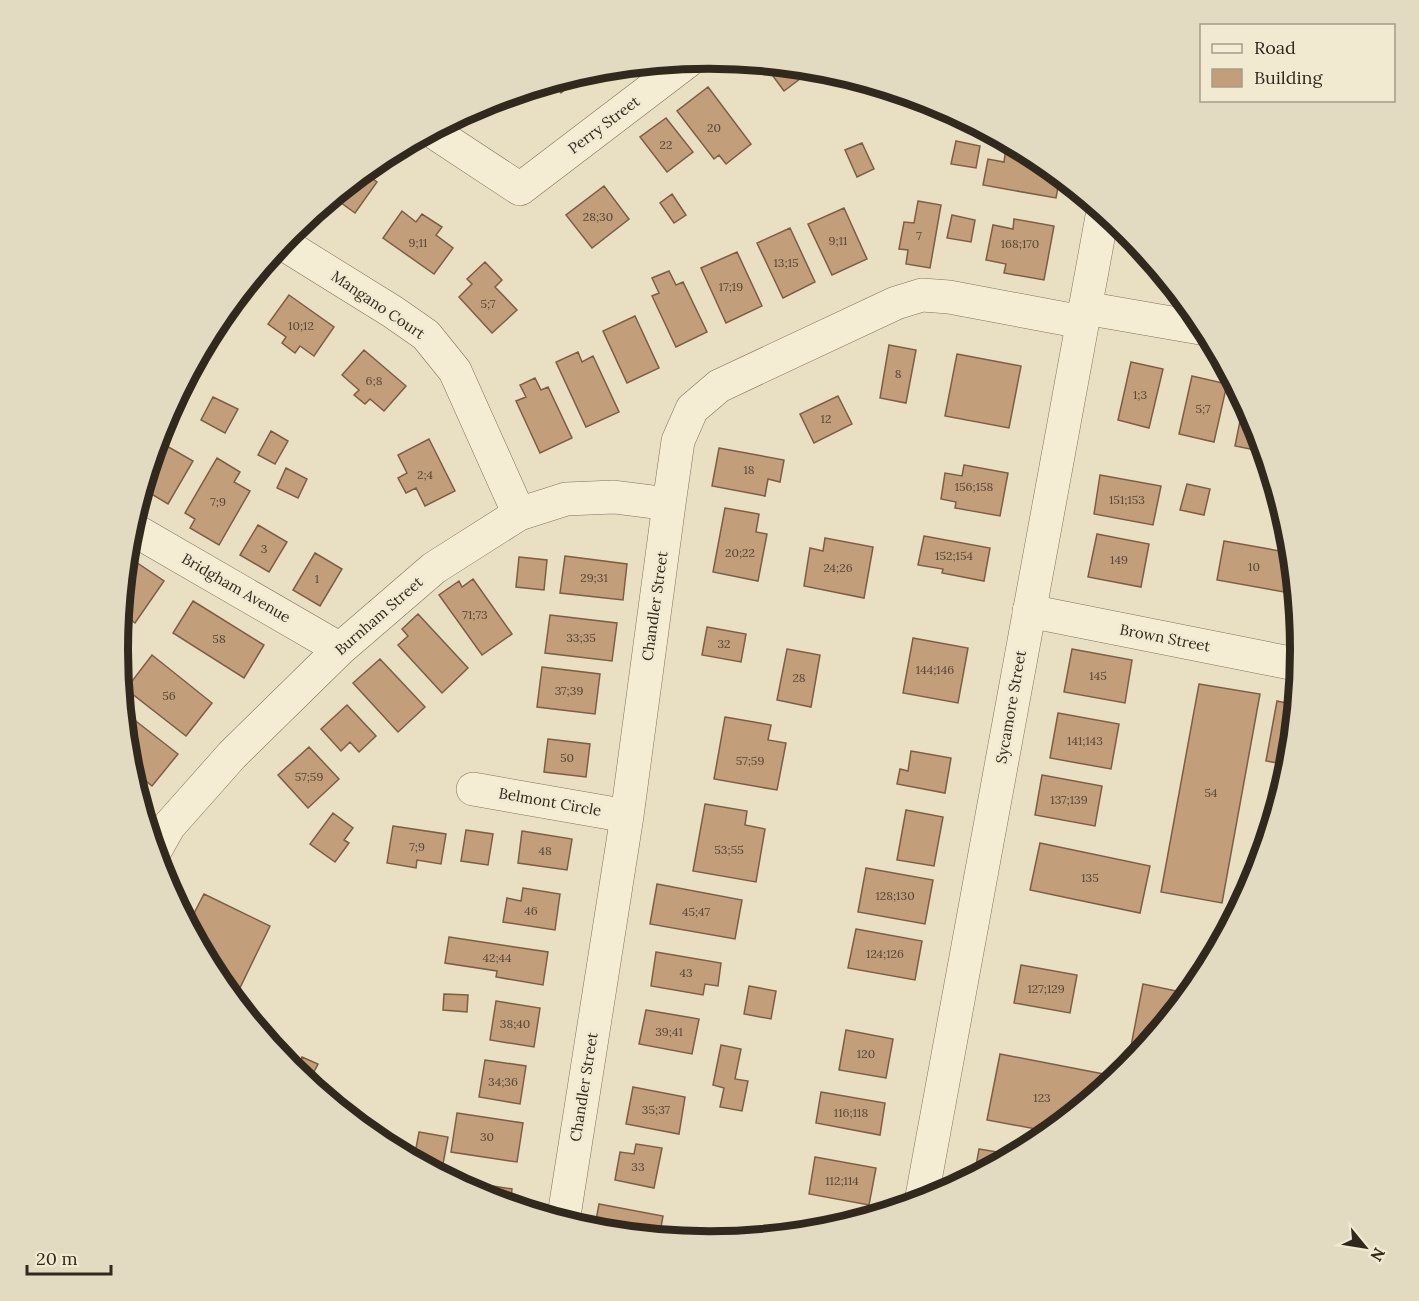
<svg xmlns="http://www.w3.org/2000/svg" width="1419" height="1301" viewBox="0 0 1419 1301" font-family="Lora,serif">
	<style>
		.building { fill: #c39e7b; stroke: #7d5e43; stroke-width: 1.5 }
		.lines { fill: none; stroke-linecap: round; stroke-linejoin: round }
		.minor-casing { stroke: #80715b; stroke-width: 34 }
		.tertiary-casing { stroke: #80715b; stroke-width: 34 }
		.minor { stroke: #f4edd4; stroke-width: 33 }
		.tertiary { stroke: #f4edd4; stroke-width: 33 }
		.labels { text-anchor: middle; stroke-width: 5; stroke-linejoin: round; paint-order: stroke }
		.number-label { font-size: 12px; fill: #564635 }
		.street-label { font-size: 15px; fill: #32291e; stroke: #f1ead0 }
		.rim { fill: none; stroke: #32291e; stroke-width: 8 }
	</style>
	<rect width="100%" height="100%" fill="#e9dfc2"/>
	<path class="building" d="M 764,64 L 813,69 L 784,91 Z
		M 586,72 L 561,93 L 553,82 Z
		M 708,87 L 751,144 L 726,164 L 719,155 L 714,159 L 677,111 Z
		M 489,102 L 481,115 L 472,109 L 483,103 Z
		M 666,118 L 693,152 L 667,172 L 640,137 Z
		M 956,141 L 980,146 L 976,168 L 951,164 Z
		M 862,143 L 874,169 L 857,177 L 845,150 Z
		M 1006,147 L 1024,151 L 1039,158 L 1060,176 L 1056,198 L 983,185 L 988,159 L 1004,162 Z
		M 363,172 L 377,182 L 355,213 L 333,197 Z
		M 604,186 L 629,219 L 592,248 L 566,215 Z
		M 672,194 L 686,215 L 674,223 L 660,203 Z
		M 918,201 L 941,205 L 930,268 L 906,264 L 908,250 L 899,249 L 904,222 L 914,223 Z
		M 844,208 L 867,259 L 832,275 L 808,224 Z
		M 402,211 L 416,222 L 422,214 L 442,227 L 436,235 L 453,248 L 434,274 L 383,238 Z
		M 952,215 L 975,220 L 971,242 L 947,238 Z
		M 1014,219 L 1054,226 L 1044,280 L 1004,273 L 1006,264 L 986,260 L 993,225 L 1013,229 Z
		M 790,228 L 815,282 L 783,298 L 757,243 Z
		M 737,252 L 762,306 L 726,323 L 701,268 Z
		M 485,262 L 502,280 L 495,287 L 517,310 L 492,333 L 459,297 L 472,284 L 467,279 Z
		M 669,271 L 676,285 L 683,282 L 707,332 L 676,347 L 652,296 L 659,293 L 652,278 Z
		M 289,295 L 334,327 L 314,356 L 300,346 L 295,353 L 282,343 L 286,337 L 268,324 Z
		M 238,297 L 240,298 L 222,327 L 216,324 Z
		M 635,316 L 659,368 L 627,383 L 603,331 Z
		M 889,345 L 916,350 L 906,403 L 880,398 Z
		M 364,350 L 406,386 L 384,411 L 370,399 L 365,404 L 354,395 L 359,390 L 342,375 Z
		M 578,352 L 582,362 L 593,356 L 619,412 L 586,427 L 556,362 Z
		M 957,354 L 1021,366 L 1009,428 L 945,416 Z
		M 1131,362 L 1163,369 L 1149,428 L 1118,420 Z
		M 1192,376 L 1227,384 L 1214,442 L 1179,434 Z
		M 535,378 L 541,390 L 548,387 L 572,438 L 540,453 L 516,401 L 526,397 L 520,385 Z
		M 838,396 L 852,424 L 814,443 L 800,414 Z
		M 213,397 L 238,409 L 225,433 L 201,420 Z
		M 1244,401 L 1257,424 L 1265,452 L 1235,446 Z
		M 271,431 L 288,441 L 275,464 L 258,455 Z
		M 429,439 L 455,491 L 425,506 L 416,488 L 406,493 L 398,478 L 407,473 L 398,455 Z
		M 158,441 L 193,461 L 168,504 L 143,489 Z
		M 719,448 L 784,460 L 780,482 L 768,479 L 765,496 L 712,486 Z
		M 217,458 L 240,472 L 234,482 L 250,491 L 219,545 L 190,528 L 195,519 L 185,513 Z
		M 964,465 L 1008,473 L 1000,516 L 955,508 L 956,502 L 941,499 L 945,473 L 962,476 Z
		M 286,468 L 307,479 L 298,498 L 277,488 Z
		M 1100,475 L 1161,486 L 1153,525 L 1094,514 Z
		M 1187,484 L 1210,489 L 1204,515 L 1180,510 Z
		M 725,508 L 759,514 L 756,532 L 767,534 L 758,581 L 713,572 Z
		M 258,525 L 287,542 L 269,572 L 240,555 Z
		M 1097,534 L 1149,544 L 1141,587 L 1088,577 Z
		M 924,536 L 990,548 L 984,581 L 942,573 L 943,569 L 918,565 Z
		M 825,538 L 873,547 L 864,598 L 804,586 L 810,548 L 823,551 Z
		M 1224,541 L 1291,553 L 1284,592 L 1217,580 Z
		M 315,553 L 342,569 L 320,606 L 293,590 Z
		M 127,556 L 164,581 L 135,623 L 121,613 Z
		M 565,556 L 627,564 L 623,600 L 560,593 Z
		M 519,557 L 547,560 L 544,590 L 516,587 Z
		M 473,579 L 512,634 L 482,655 L 439,595 L 459,581 L 462,587 Z
		M 193,601 L 264,645 L 244,678 L 173,633 Z
		M 418,614 L 468,668 L 442,693 L 398,645 L 408,636 L 402,629 Z
		M 550,615 L 617,623 L 612,661 L 545,653 Z
		M 707,627 L 746,634 L 741,662 L 702,655 Z
		M 913,638 L 968,648 L 958,703 L 903,693 Z
		M 787,649 L 820,655 L 811,707 L 777,700 Z
		M 1072,649 L 1132,660 L 1125,703 L 1064,692 Z
		M 152,655 L 212,703 L 186,736 L 126,689 Z
		M 380,659 L 425,707 L 398,732 L 353,683 Z
		M 542,667 L 600,674 L 595,714 L 537,707 Z
		M 1199,684 L 1260,694 L 1222,903 L 1161,892 Z
		M 1277,701 L 1296,705 L 1290,765 L 1266,761 Z
		M 347,705 L 376,736 L 359,752 L 350,742 L 341,751 L 321,729 Z
		M 123,711 L 178,754 L 152,786 L 130,768 Z
		M 1058,713 L 1119,724 L 1111,769 L 1050,758 Z
		M 725,717 L 771,725 L 768,740 L 786,743 L 777,790 L 714,779 Z
		M 548,739 L 590,744 L 586,777 L 544,772 Z
		M 309,747 L 339,779 L 308,808 L 278,775 Z
		M 911,751 L 951,758 L 945,793 L 897,784 L 900,769 L 908,771 Z
		M 1042,775 L 1102,786 L 1095,826 L 1035,815 Z
		M 705,804 L 747,811 L 745,825 L 765,829 L 756,882 L 693,871 Z
		M 906,810 L 943,817 L 934,866 L 897,860 Z
		M 333,813 L 353,828 L 344,840 L 349,843 L 335,862 L 310,844 Z
		M 393,826 L 446,834 L 441,864 L 417,860 L 416,868 L 387,863 Z
		M 466,830 L 493,834 L 488,865 L 461,861 Z
		M 522,831 L 572,839 L 567,870 L 518,863 Z
		M 1040,843 L 1150,866 L 1140,913 L 1030,890 Z
		M 866,868 L 933,880 L 925,924 L 858,912 Z
		M 657,884 L 742,900 L 735,939 L 650,924 Z
		M 523,888 L 560,894 L 555,930 L 503,922 L 507,898 L 521,901 Z
		M 204,894 L 270,926 L 234,1000 L 217,979 L 188,925 Z
		M 856,929 L 922,941 L 915,980 L 848,968 Z
		M 449,937 L 548,952 L 543,985 L 496,977 L 497,971 L 445,963 Z
		M 656,952 L 721,963 L 718,986 L 705,984 L 703,995 L 651,986 Z
		M 1021,965 L 1077,975 L 1070,1013 L 1014,1003 Z
		M 1143,984 L 1186,993 L 1185,1000 L 1145,1048 L 1131,1046 Z
		M 749,986 L 776,991 L 771,1019 L 744,1014 Z
		M 444,994 L 468,995 L 467,1012 L 443,1010 Z
		M 496,1001 L 540,1008 L 534,1047 L 490,1040 Z
		M 646,1010 L 699,1019 L 692,1054 L 639,1044 Z
		M 846,1030 L 893,1039 L 886,1078 L 839,1070 Z
		M 721,1045 L 741,1049 L 735,1079 L 748,1081 L 742,1111 L 720,1107 L 724,1088 L 713,1085 Z
		M 1000,1054 L 1119,1077 L 1052,1132 L 987,1120 Z
		M 302,1057 L 318,1064 L 308,1083 L 295,1073 Z
		M 485,1060 L 526,1066 L 520,1104 L 479,1097 Z
		M 633,1087 L 685,1097 L 679,1134 L 626,1124 Z
		M 821,1092 L 885,1103 L 880,1135 L 816,1123 Z
		M 457,1113 L 523,1123 L 517,1162 L 451,1152 Z
		M 419,1132 L 448,1137 L 443,1164 L 414,1159 Z
		M 636,1144 L 662,1148 L 654,1188 L 615,1180 L 620,1152 L 634,1154 Z
		M 979,1149 L 1015,1155 L 974,1177 Z
		M 815,1157 L 876,1168 L 869,1205 L 809,1194 Z
		M 422,1165 L 441,1168 L 440,1174 Z
		M 449,1179 L 512,1189 L 510,1206 L 483,1197 Z
		M 599,1204 L 663,1216 L 659,1238 L 594,1231 Z
		M 818,1224 L 836,1228 L 817,1232 Z"/>
	<g class="lines">
		<defs>
			<path id="minor" d="M 432,131 L 520,189 L 688,61
				M 282,243 L 393,312 L 426,335 L 455,371 L 519,514
				M 1085,308 L 1206,329
				M 131,528 L 340,649
				M 1029,611 L 1300,665
				M 473,789 L 627,816
				M 155,851 L 169,826 L 232,755 L 340,649 L 434,568 L 519,514 L 566,499 L 614,497 L 669,504
				M 563,1222 L 627,816 L 669,504 L 678,441 L 692,409 L 719,386 L 896,303 L 922,295 L 949,297 L 1082,322"/>
			<path id="tertiary" d="M 921,1202 L 1103,211"/>
		</defs>
		<use href="#minor" class="minor-casing"/>
		<use href="#tertiary" class="tertiary-casing"/>
		<use href="#minor" class="minor"/>
		<use href="#tertiary" class="tertiary"/>
	</g>
	<g class="labels">
		<g class="number-label">
			<text x="714" y="132">20</text>
			<text x="666" y="149">22</text>
			<text x="598" y="221">28;30</text>
			<text x="919" y="240">7</text>
			<text x="838" y="245">9;11</text>
			<text x="418" y="247">9;11</text>
			<text x="1020" y="248">168;170</text>
			<text x="786" y="267">13;15</text>
			<text x="731" y="291">17;19</text>
			<text x="488" y="308">5;7</text>
			<text x="301" y="330">10;12</text>
			<text x="898" y="378">8</text>
			<text x="374" y="385">6;8</text>
			<text x="1140" y="399">1;3</text>
			<text x="1203" y="413">5;7</text>
			<text x="826" y="423">12</text>
			<text x="749" y="474">18</text>
			<text x="425" y="479">2;4</text>
			<text x="974" y="491">156;158</text>
			<text x="1127" y="504">151;153</text>
			<text x="218" y="506">7;9</text>
			<text x="264" y="553">3</text>
			<text x="740" y="557">20;22</text>
			<text x="954" y="560">152;154</text>
			<text x="1119" y="564">149</text>
			<text x="1254" y="571">10</text>
			<text x="838" y="572">24;26</text>
			<text x="594" y="582">29;31</text>
			<text x="317" y="583">1</text>
			<text x="475" y="619">71;73</text>
			<text x="581" y="642">33;35</text>
			<text x="219" y="643">58</text>
			<text x="724" y="648">32</text>
			<text x="935" y="674">144;146</text>
			<text x="1098" y="680">145</text>
			<text x="799" y="682">28</text>
			<text x="569" y="695">37;39</text>
			<text x="169" y="700">56</text>
			<text x="1085" y="745">141;143</text>
			<text x="567" y="762">50</text>
			<text x="750" y="765">57;59</text>
			<text x="309" y="781">57;59</text>
			<text x="1211" y="797">54</text>
			<text x="1069" y="804">137;139</text>
			<text x="417" y="851">7;9</text>
			<text x="729" y="854">53;55</text>
			<text x="545" y="855">48</text>
			<text x="1090" y="882">135</text>
			<text x="895" y="900">128;130</text>
			<text x="531" y="915">46</text>
			<text x="696" y="916">45;47</text>
			<text x="885" y="958">124;126</text>
			<text x="497" y="962">42;44</text>
			<text x="686" y="977">43</text>
			<text x="1046" y="993">127;129</text>
			<text x="515" y="1028">38;40</text>
			<text x="669" y="1036">39;41</text>
			<text x="866" y="1058">120</text>
			<text x="503" y="1086">34;36</text>
			<text x="1042" y="1102">123</text>
			<text x="656" y="1114">35;37</text>
			<text x="851" y="1117">116;118</text>
			<text x="487" y="1141">30</text>
			<text x="638" y="1171">33</text>
			<text x="842" y="1185">112;114</text>
		</g>
		<g class="street-label">
			<text transform="translate(604 125) rotate(-37)" y="5">Perry Street</text>
			<text transform="translate(378 305) rotate(34)" y="5">Mangano Court</text>
			<text transform="translate(236 588) rotate(30)" y="5">Bridgham Avenue</text>
			<text transform="translate(655 606) rotate(-82)" y="5">Chandler Street</text>
			<text transform="translate(379 616) rotate(-41)" y="5">Burnham Street</text>
			<text transform="translate(1165 638) rotate(11)" y="5">Brown Street</text>
			<text transform="translate(1011 707) rotate(-80)" y="5">Sycamore Street</text>
			<text transform="translate(550 802) rotate(10)" y="5">Belmont Circle</text>
			<text transform="translate(584 1087) rotate(-81)" y="5">Chandler Street</text>
		</g>
	</g>
	<path d="M0 0H1419V1301H0ZM128 650a581 581 0 1 1 1162 0a581 581 0 1 1-1162 0Z" fill="#e2dbc2" fill-rule="evenodd"/>
	<path class="rim" d="M128 650a581 581 0 1 1 1162 0a581 581 0 1 1-1162 0Z"/>
	<rect x="1200" y="24" width="195" height="78" fill="#f1ead0" stroke="#a59d89" stroke-width="1.5"/>
	<rect x="1212" y="44" width="30" height="9" fill="#f4edd4" stroke="#a59d89" stroke-width="1.5"/>
	<text x="1254" y="54" font-size="18" fill="#32291e">Road</text>
	<rect x="1212" y="69" width="30" height="18" fill="#c39e7b" stroke="#a59d89" stroke-width="1.5"/>
	<text x="1254" y="84" font-size="18" fill="#32291e">Building</text>
	<g transform="translate(1365 1247) rotate(120)" stroke="#f1ead0" stroke-width="4.5" paint-order="stroke">
	<path d="M0-4.5L10 22L0 15L-10 22Z" fill="#32291e"/>
	<text y="-9" font-size="16" font-weight="bold" text-anchor="middle" fill="#32291e">N</text>
	</g>
	<path d="M27 1265v9h84v-9" fill="none" stroke="#32291e" stroke-width="3"/>
	<text x="36" y="1265" font-size="18" fill="#32291e" stroke="#f1ead0" stroke-width="4.5" paint-order="stroke">20 m</text>
</svg>
